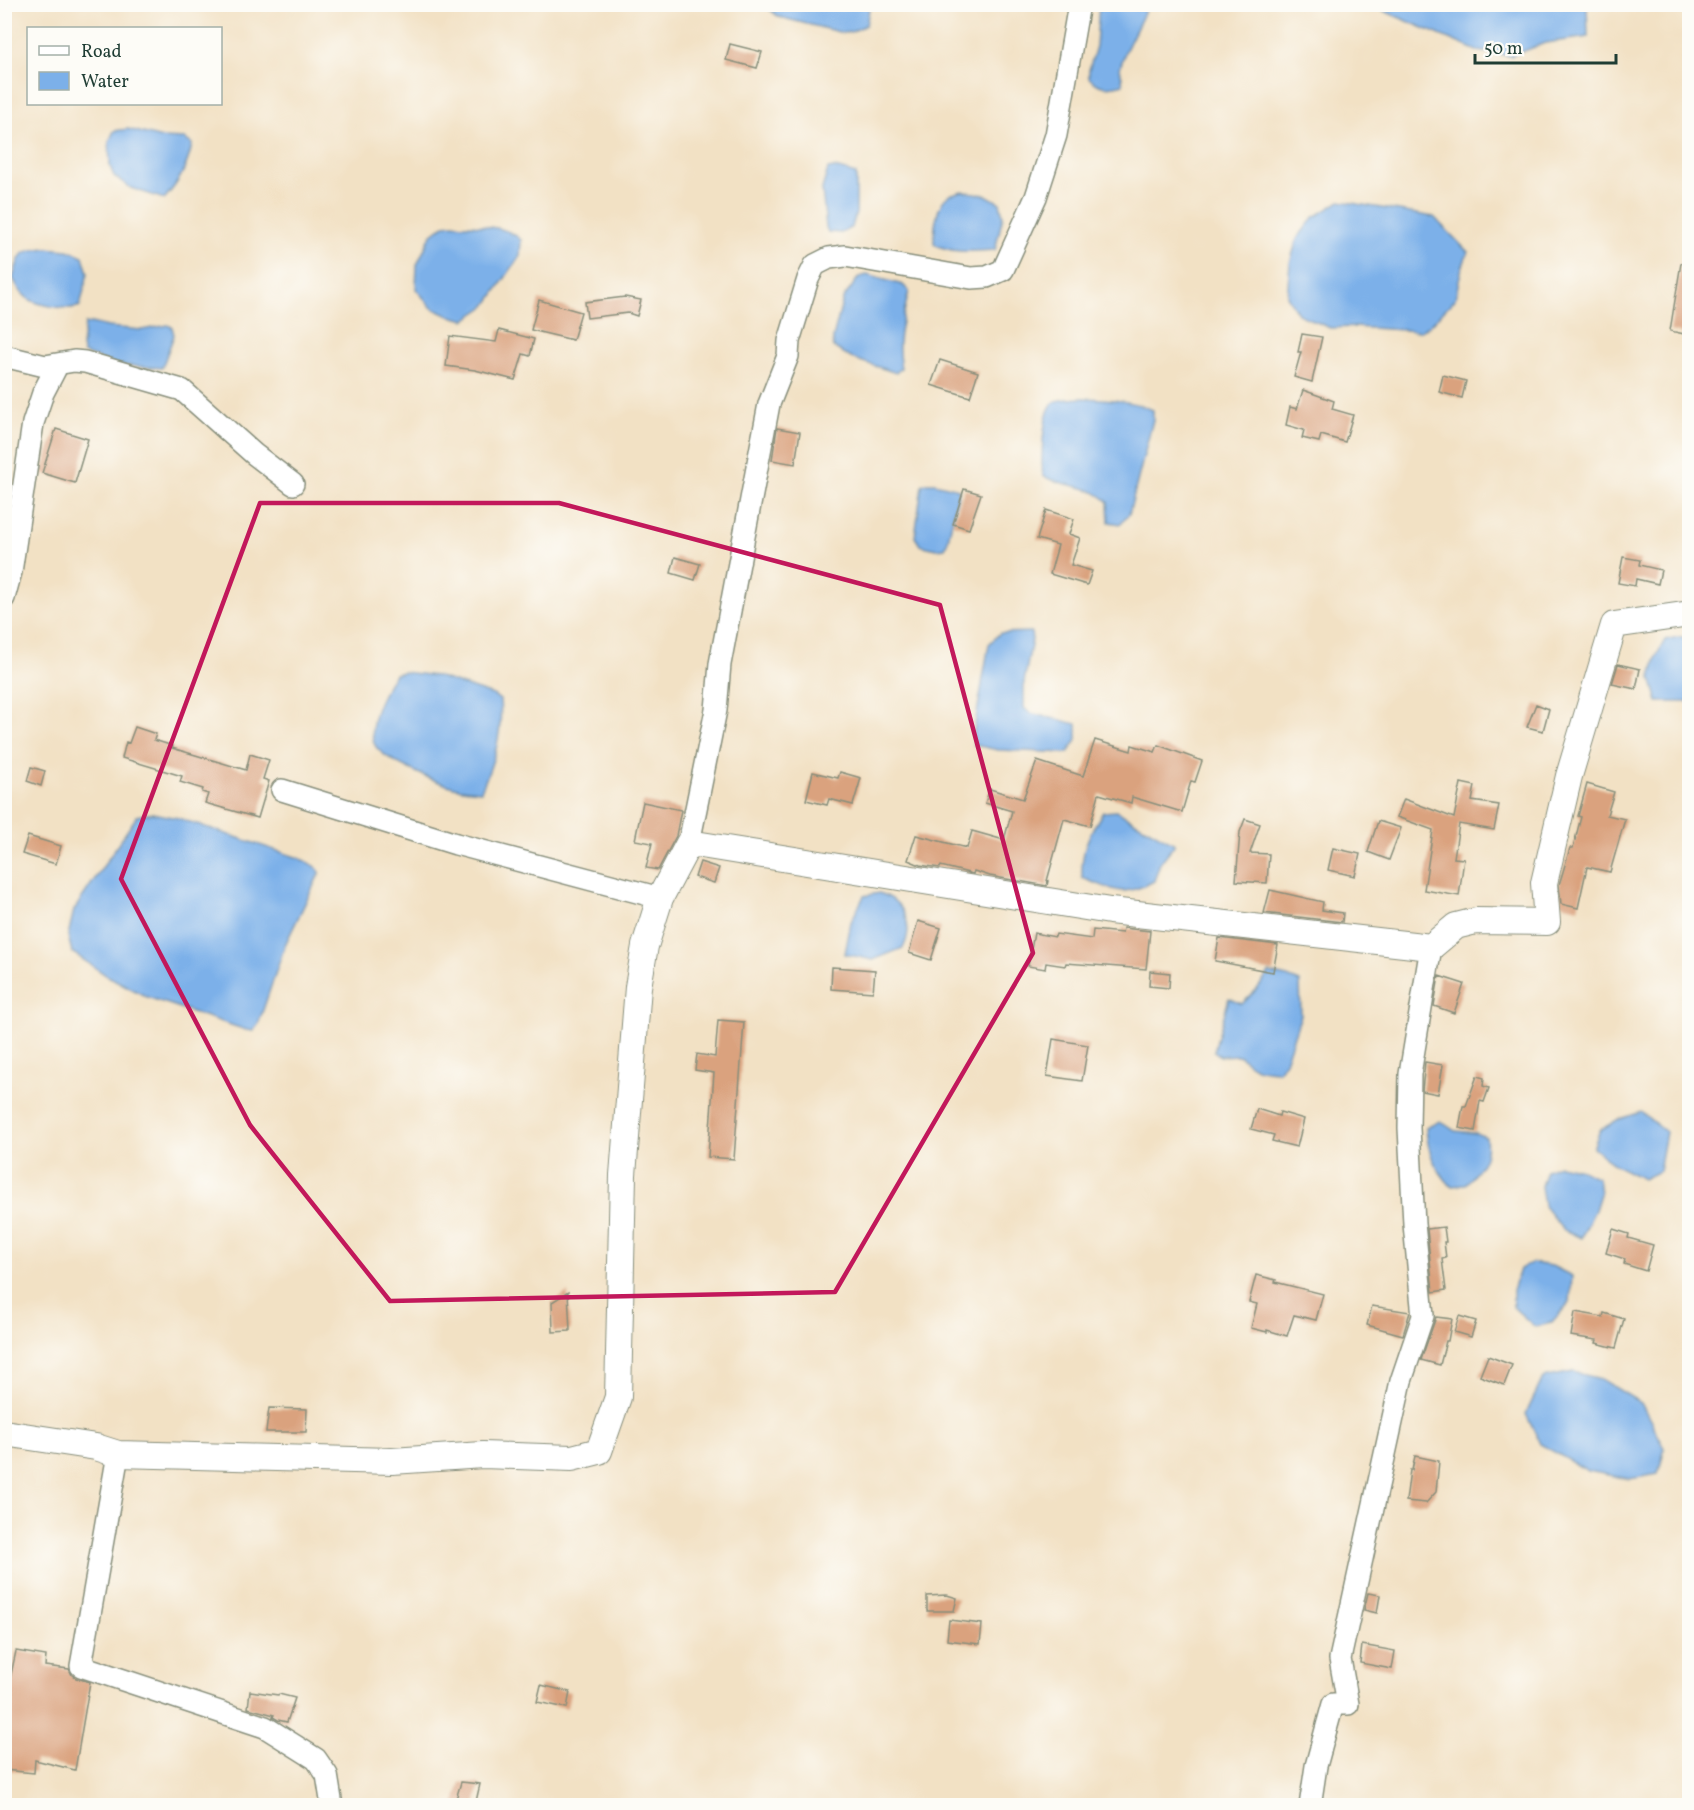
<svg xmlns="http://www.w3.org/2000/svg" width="1694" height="1810" viewBox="0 0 1694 1810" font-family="Vollkorn,serif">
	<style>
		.water { fill: #7cb0e9; stroke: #4e768e; stroke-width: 1.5 }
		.building { fill: #daa27e }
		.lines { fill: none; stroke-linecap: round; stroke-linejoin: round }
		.minor-casing { stroke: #888f7c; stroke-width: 24 }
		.tertiary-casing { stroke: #888f7c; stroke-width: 28 }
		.minor { stroke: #fff; stroke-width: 21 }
		.tertiary { stroke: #fff; stroke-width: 26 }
		.marked { fill: none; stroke: #c2185b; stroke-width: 4.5; stroke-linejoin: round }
	</style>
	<rect width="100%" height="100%" fill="#fdfcf7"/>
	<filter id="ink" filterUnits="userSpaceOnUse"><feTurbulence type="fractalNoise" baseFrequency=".0167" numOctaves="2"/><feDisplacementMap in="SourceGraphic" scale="12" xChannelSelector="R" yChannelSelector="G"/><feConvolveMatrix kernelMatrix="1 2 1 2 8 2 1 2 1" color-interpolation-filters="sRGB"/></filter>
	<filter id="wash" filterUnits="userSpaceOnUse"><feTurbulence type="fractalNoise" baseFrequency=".008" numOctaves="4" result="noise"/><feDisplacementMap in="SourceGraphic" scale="24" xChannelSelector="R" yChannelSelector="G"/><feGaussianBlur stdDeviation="1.35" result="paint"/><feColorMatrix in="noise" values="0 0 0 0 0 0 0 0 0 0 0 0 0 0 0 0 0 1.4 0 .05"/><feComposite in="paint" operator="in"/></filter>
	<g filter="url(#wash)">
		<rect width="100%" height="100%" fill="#f2e1c4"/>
		<path class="water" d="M 870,5 L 866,25 L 851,32 L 843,33 L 779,17 L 764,5 Z
			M 1099,5 L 1148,5 L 1125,52 L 1120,68 L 1123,84 C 1109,88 1101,89 1089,78 L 1089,70 L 1096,46 Z
			M 1375,5 L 1587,5 L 1588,37 L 1545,43 L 1511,56 L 1477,51 L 1384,11 Z
			M 128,129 L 162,138 L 185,139 L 192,144 C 188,166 179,183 164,199 L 131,188 L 114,176 L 110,166 L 109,142 L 114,131 Z
			M 835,168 L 856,174 L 856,213 L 852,227 L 841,233 L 828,232 L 826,227 L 822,189 L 828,169 Z
			M 962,191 L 986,195 L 1000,203 L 1003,216 L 995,250 C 975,251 952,254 934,244 C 934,229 935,206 948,196 C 952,193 957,193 962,191 Z
			M 1340,201 L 1434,217 L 1468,252 L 1461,271 L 1455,299 L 1429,326 L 1420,331 L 1354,327 L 1330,328 L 1298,314 L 1287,296 L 1290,263 L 1297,239 L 1313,218 Z
			M 453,224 C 474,226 506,224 521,240 L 520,256 L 486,306 L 465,320 L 447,315 L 432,308 L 416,289 L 417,265 L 431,235 L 444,225 Z
			M 46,248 L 68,250 L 83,256 L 88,273 L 80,306 C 68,311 32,305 24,295 C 19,291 16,284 13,278 C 21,253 18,251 46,248 Z
			M 867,275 L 903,285 L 909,291 C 903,318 895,341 901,368 L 896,373 L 851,358 L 833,347 L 833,338 L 843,299 L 859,277 Z
			M 91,323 L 108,327 L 142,330 L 168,325 L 172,327 L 174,335 L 162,368 L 117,365 L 83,353 L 82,345 L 85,324 Z
			M 1083,398 C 1108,399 1130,400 1153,410 L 1153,420 L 1129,514 L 1121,524 L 1109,522 L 1108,502 C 1089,483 1066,488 1043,476 C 1041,463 1042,408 1055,402 C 1062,398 1075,399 1083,398 Z
			M 926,483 L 935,483 L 959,489 L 948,540 L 945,548 L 936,549 L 920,545 L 915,537 L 922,485 Z
			M 1031,632 L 1032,640 L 1024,682 L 1024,708 L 1030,713 L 1077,724 L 1077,740 L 1068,753 L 998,750 L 974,745 L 973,736 L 989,644 L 1000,633 Z
			M 1678,637 L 1689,637 L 1689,702 L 1658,702 L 1651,678 L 1656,657 L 1665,640 Z
			M 403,672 L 436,676 L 493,695 L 500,700 C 503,733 494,761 481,791 C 473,790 465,790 458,788 C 441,784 379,759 374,743 C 367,720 383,692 395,674 Z
			M 1116,811 L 1175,844 L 1160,863 L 1154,881 C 1121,899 1113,889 1082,878 C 1081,850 1088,835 1103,812 Z
			M 153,813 L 178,818 L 299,858 L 315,866 L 320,872 L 285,945 L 258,1025 L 253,1031 L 246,1030 L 147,997 L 106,975 L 72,952 L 68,936 L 74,910 L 137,816 Z
			M 879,893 C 903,900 915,925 903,948 L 873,960 L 845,954 L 851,922 L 864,896 Z
			M 1269,973 L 1287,977 L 1300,982 L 1301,1015 L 1285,1062 L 1278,1071 C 1259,1070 1253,1069 1239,1055 L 1220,1056 L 1214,1051 L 1229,998 L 1242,1004 L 1258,988 Z
			M 1641,1112 L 1666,1132 L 1659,1171 L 1643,1179 L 1615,1165 L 1593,1148 L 1600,1130 L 1617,1120 Z
			M 1440,1121 L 1455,1131 L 1476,1133 L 1486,1137 C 1489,1161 1480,1167 1465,1185 L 1451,1186 C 1434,1167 1428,1154 1426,1128 Z
			M 1559,1165 L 1582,1170 L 1598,1178 L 1600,1194 L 1595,1210 L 1581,1238 L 1562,1229 L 1544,1206 L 1541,1186 L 1546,1170 Z
			M 1531,1263 L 1552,1266 L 1572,1276 L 1570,1302 L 1551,1323 L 1535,1327 L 1513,1307 L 1513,1290 L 1520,1269 Z
			M 1573,1372 L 1601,1379 L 1641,1403 L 1665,1448 L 1658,1474 L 1629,1479 L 1588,1471 L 1540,1444 L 1526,1414 L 1543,1378 Z"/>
		<g id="blocks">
			<path class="building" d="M 730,44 L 762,52 L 757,68 L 726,60 Z
				M 1681,263 L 1689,264 L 1689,335 L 1670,331 Z
				M 625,297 L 641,300 L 637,316 L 628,313 L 587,318 L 585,302 Z
				M 539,300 L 581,312 L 573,340 L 531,330 Z
				M 499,330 L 534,339 L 530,356 L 523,354 L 515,380 L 475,370 L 446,366 L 450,336 L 496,342 Z
				M 1302,334 L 1322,337 L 1312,382 L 1294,377 L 1301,352 L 1298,352 Z
				M 940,360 L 978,372 L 970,397 L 931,385 Z
				M 1443,375 L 1466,381 L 1462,398 L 1439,392 Z
				M 1303,390 L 1334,401 L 1332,409 L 1353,415 L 1345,442 L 1321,435 L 1319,442 L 1302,438 L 1304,430 L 1286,425 L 1290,407 L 1297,409 Z
				M 777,428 L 800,432 L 795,464 L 772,460 Z
				M 56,429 L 88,439 L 75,483 L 42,473 Z
				M 964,489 L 981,494 L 969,529 L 953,524 Z
				M 1046,510 L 1074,519 L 1069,534 L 1080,538 L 1071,565 L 1092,571 L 1087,585 L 1050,574 L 1058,545 L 1037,539 Z
				M 675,557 L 700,564 L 695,580 L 671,573 Z
				M 1623,557 L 1640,560 L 1639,565 L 1661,570 L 1658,584 L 1636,579 L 1635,586 L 1618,583 Z
				M 1618,664 L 1640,669 L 1636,689 L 1612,684 Z
				M 1536,704 L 1549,709 L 1543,731 L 1527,727 Z
				M 135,727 L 156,734 L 154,740 L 173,746 L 172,748 L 246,770 L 250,754 L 269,760 L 263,779 L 269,781 L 258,818 L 205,803 L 208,794 L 202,792 L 203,789 L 180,782 L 182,776 L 122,758 L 126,742 L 129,743 Z
				M 1095,740 L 1131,751 L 1132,745 L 1155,752 L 1158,745 L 1202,761 L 1195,782 L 1191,781 L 1182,812 L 1132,797 L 1131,803 L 1099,794 L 1090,826 L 1064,819 L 1047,881 L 1048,881 L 1047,886 L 990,876 L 974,871 L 973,874 L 941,866 L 940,868 L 920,865 L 908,860 L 916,835 L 967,848 L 972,831 L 1004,840 L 1012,811 L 985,803 L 990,789 L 1023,799 L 1037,761 L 1083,776 Z
				M 31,767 L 45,771 L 41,786 L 27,781 Z
				M 813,772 L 838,778 L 840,772 L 861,778 L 853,805 L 829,799 L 827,805 L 806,800 Z
				M 1461,783 L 1475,786 L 1472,801 L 1499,805 L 1494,830 L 1459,824 L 1454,858 L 1464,859 L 1459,896 L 1424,890 L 1433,830 L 1397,817 L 1404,799 L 1454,818 Z
				M 1587,784 L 1614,792 L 1607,815 L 1625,819 L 1610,872 L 1587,867 L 1578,908 L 1561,904 L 1559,885 L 1570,848 L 1573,848 L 1581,817 L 1578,816 Z
				M 643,802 L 681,810 L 676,836 L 658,870 L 646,868 L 652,843 L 635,840 Z
				M 1245,819 L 1260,824 L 1250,853 L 1269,854 L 1267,883 L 1236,881 L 1240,832 Z
				M 1378,821 L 1401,828 L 1389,860 L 1368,852 Z
				M 28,836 L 61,846 L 56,864 L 22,854 Z
				M 1333,848 L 1360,854 L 1355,876 L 1328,870 Z
				M 700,862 L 719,868 L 714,883 L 695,877 Z
				M 1270,890 L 1323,902 L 1322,910 L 1343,913 L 1342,922 L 1264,913 Z
				M 918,921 L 941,928 L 931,960 L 909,953 Z
				M 1123,928 L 1150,931 L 1146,969 L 1066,963 L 1065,966 L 1046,963 L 1045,969 L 1028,966 L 1034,933 L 1055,937 L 1056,934 L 1092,939 L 1093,930 L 1122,933 Z
				M 1219,938 L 1278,945 L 1273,972 L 1215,961 Z
				M 832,967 L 875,970 L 873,992 L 831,989 Z
				M 1150,971 L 1170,973 L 1169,988 L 1149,986 Z
				M 1439,976 L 1464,984 L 1454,1013 L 1434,1006 Z
				M 718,1020 L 744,1022 L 734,1159 L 708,1157 L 714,1073 L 695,1070 L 697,1054 L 715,1057 Z
				M 1053,1039 L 1088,1045 L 1082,1081 L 1047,1076 Z
				M 1425,1062 L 1443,1065 L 1438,1094 L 1422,1091 Z
				M 1477,1076 L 1484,1078 L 1483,1086 L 1489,1088 L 1484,1102 L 1480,1101 L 1475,1131 L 1459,1128 L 1463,1106 L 1466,1106 Z
				M 1257,1109 L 1279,1116 L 1280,1112 L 1304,1119 L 1297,1147 L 1272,1141 L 1274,1135 L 1251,1129 Z
				M 1444,1227 L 1446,1242 L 1444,1242 L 1446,1258 L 1442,1259 L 1446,1290 L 1433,1292 L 1427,1229 Z
				M 1613,1229 L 1629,1234 L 1628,1238 L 1653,1245 L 1646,1271 L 1624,1264 L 1625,1259 L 1606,1253 Z
				M 1256,1275 L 1276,1280 L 1275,1282 L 1323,1294 L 1316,1320 L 1294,1315 L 1287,1336 L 1267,1330 L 1267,1332 L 1251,1328 L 1257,1304 L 1249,1302 Z
				M 568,1292 L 570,1331 L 553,1332 L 552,1302 Z
				M 1372,1306 L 1410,1312 L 1403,1335 L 1367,1325 Z
				M 1575,1312 L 1603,1317 L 1604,1313 L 1624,1319 L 1616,1348 L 1596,1343 L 1597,1340 L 1571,1336 Z
				M 1459,1316 L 1476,1321 L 1471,1337 L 1454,1332 Z
				M 1436,1317 L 1452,1319 L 1448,1341 L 1446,1341 L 1440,1365 L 1421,1360 Z
				M 1488,1356 L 1512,1365 L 1504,1385 L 1480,1376 Z
				M 269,1408 L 307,1409 L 306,1432 L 266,1432 Z
				M 1415,1456 L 1439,1461 L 1436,1492 L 1426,1503 L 1406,1501 L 1410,1470 L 1412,1470 Z
				M 1368,1593 L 1380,1595 L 1377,1613 L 1364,1610 Z
				M 947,1595 L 957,1598 L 954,1611 L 927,1611 L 927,1596 Z
				M 949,1620 L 982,1624 L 980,1644 L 947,1640 Z
				M 1362,1645 L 1395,1651 L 1392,1669 L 1360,1663 Z
				M 16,1651 L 46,1656 L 45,1666 L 69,1669 L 72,1675 L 76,1678 L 90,1682 L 75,1770 L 35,1760 L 34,1773 L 4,1770 L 4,1707 Z
				M 541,1685 L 570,1692 L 567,1708 L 537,1702 Z
				M 250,1691 L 278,1695 L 279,1694 L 295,1698 L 287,1722 L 278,1720 L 273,1717 L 274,1715 L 248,1708 Z
				M 461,1782 L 480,1784 L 475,1806 L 454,1806 Z"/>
		</g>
	</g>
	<g filter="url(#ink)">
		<use href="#blocks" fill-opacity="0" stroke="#888f7c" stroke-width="1.5"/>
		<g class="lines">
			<defs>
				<path id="minor" d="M 4,356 L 45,366 L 74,361 L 85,362 L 182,390 L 254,454 L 293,484
					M 4,598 L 11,572 L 33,423 L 43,393 L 58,364
					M 282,790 L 456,844 L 660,898
					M 689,843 L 716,710 L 720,664 L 769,404 L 788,356 L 789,341 L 808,279 L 815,265 L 829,258 L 845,256 L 971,278 L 987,277 L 1003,270 L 1036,197 L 1056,135 L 1079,4
					M 118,1454 L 81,1666 L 265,1727 L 316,1759 L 327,1775 L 332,1806
					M 1310,1806 L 1316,1766 L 1333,1704 L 1348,1704 L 1340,1659 L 1401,1381 L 1423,1316 L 1414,1224 L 1409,1128 L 1410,1074 L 1431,947"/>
				<path id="tertiary" d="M 4,1433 L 96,1447 L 118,1454 L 392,1461 L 483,1455 L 572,1458 L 599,1451 L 618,1397 L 623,1175 L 638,987 L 645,946 L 660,898 L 689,843 L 1110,911 L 1431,947 L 1456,926 L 1476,921 L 1547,922 L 1544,883 L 1569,776 L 1614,625 L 1690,614"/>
			</defs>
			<use href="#minor" class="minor-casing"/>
			<use href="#tertiary" class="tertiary-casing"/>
			<use href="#minor" class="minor"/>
			<use href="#tertiary" class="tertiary"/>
		</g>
	</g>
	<path class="marked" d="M 260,503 L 559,503 L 940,605 L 1033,953 L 835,1292 L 390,1301 L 250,1125 L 121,879 Z"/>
	<rect width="1694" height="1810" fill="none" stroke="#fdfcf7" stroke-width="24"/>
	<rect x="27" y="27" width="195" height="78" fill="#fdfcf7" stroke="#a4b0a9" stroke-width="1.5"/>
	<rect x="39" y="46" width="30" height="9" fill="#ffffff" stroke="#a4b0a9" stroke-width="1.5"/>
	<text x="81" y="57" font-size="18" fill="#1f3d34">Road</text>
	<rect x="39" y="72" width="30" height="18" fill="#7cb0e9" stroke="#a4b0a9" stroke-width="1.5"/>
	<text x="81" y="87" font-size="18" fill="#1f3d34">Water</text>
	<path d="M1475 54v9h141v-9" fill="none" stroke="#1f3d34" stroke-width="3"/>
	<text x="1484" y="54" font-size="18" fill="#1f3d34" stroke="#fdfcf7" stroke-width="4.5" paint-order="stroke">50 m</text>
</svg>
